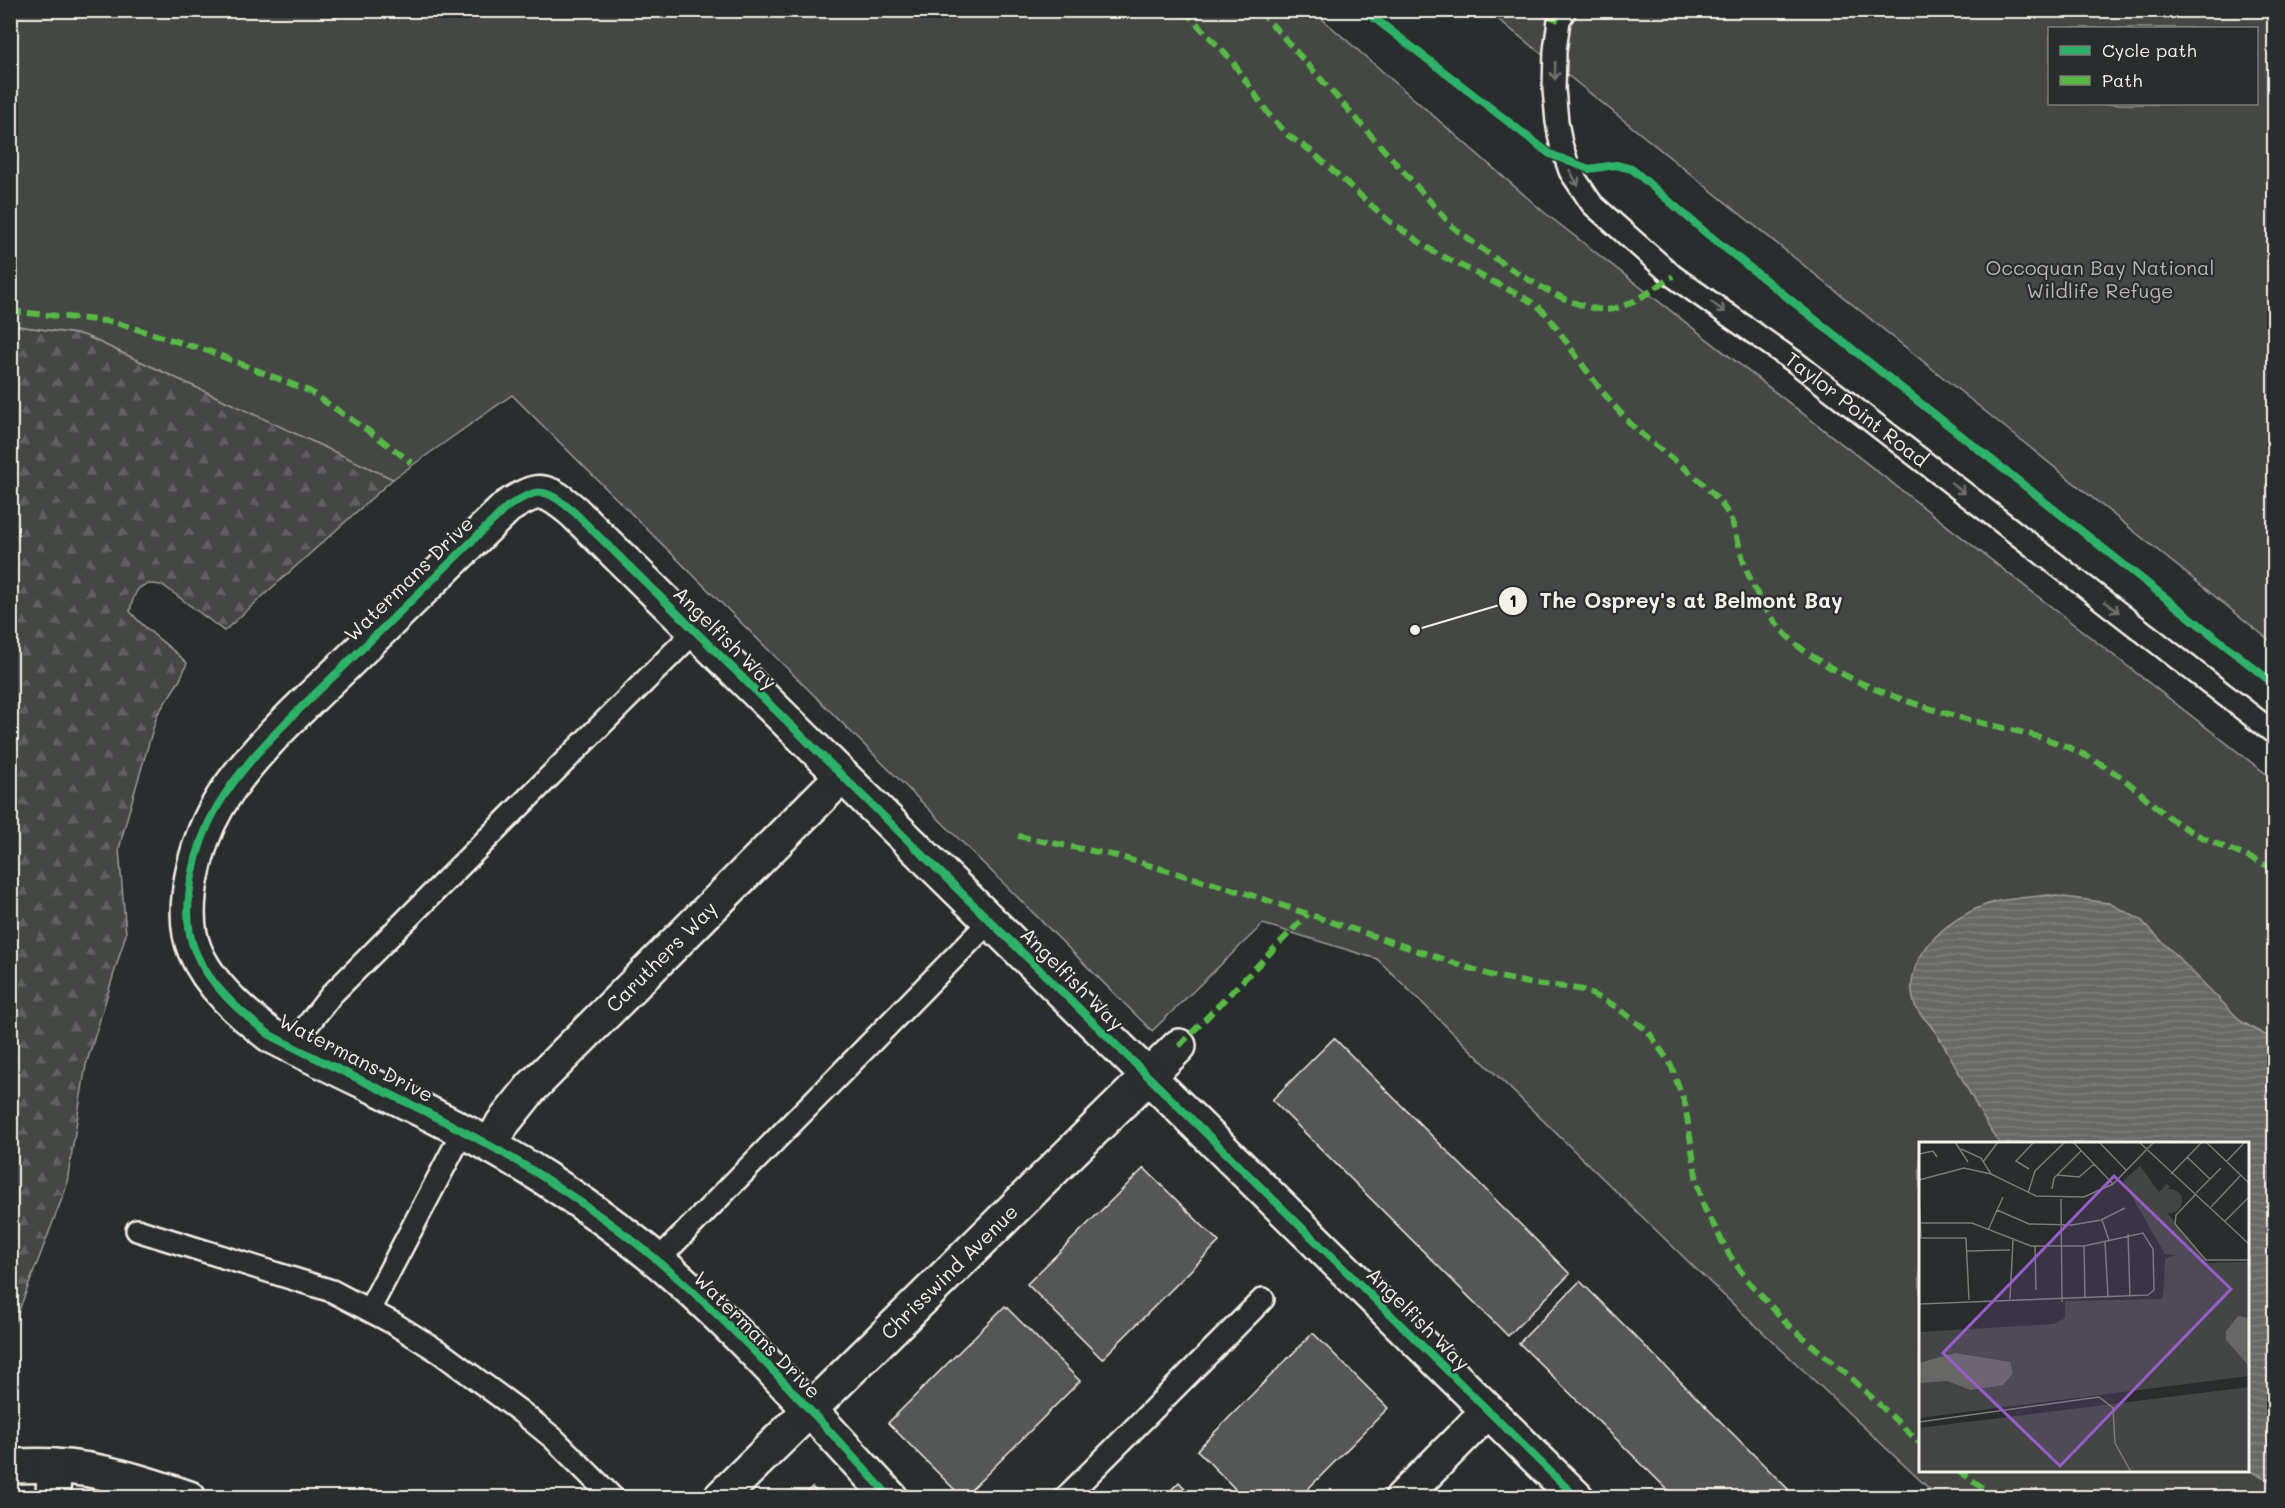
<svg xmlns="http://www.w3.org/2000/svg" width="2285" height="1508" viewBox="0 0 2285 1508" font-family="Mali,sans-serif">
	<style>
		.forest { fill: url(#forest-firs); stroke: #9c9c96; stroke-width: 1.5 }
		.green { fill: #444645; stroke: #9c9c96; stroke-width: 1.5; fill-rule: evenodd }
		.water { fill: url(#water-rules); stroke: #9f9f9a; stroke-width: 1.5 }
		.building { fill: #555756; stroke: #f4f1e8; stroke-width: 1.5 }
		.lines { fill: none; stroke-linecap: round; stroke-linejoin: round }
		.lane-casing { stroke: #f4f1e8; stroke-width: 26 }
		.street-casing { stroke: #f4f1e8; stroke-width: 38 }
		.lane { stroke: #2a2d2e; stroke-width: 21 }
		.street { stroke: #2a2d2e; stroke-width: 33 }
		.quiet { stroke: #58b947; stroke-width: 6; stroke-dasharray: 12 6; stroke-linecap: butt }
		.cycleway-casing { stroke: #2a2d2e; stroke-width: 11 }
		.cycleway { stroke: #2db169; stroke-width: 8 }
		.oneway { stroke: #71726f }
		.labels { text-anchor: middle; stroke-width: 4.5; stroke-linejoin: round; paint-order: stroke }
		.park-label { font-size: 20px; fill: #b6b5af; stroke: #2a2d2e }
		.street-label { font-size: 20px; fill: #f4f1e8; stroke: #2a2d2e }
		.inset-road { fill: none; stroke: #7b7b78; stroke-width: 1.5 }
		.view { fill: #995dc9; fill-opacity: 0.15; stroke: #995dc9; stroke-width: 3 }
		.inset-edge { fill: none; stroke: #f4f1e8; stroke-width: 3 }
		.leader { fill: none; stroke: #f4f1e8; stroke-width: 2 }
		.callout-dot { fill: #f4f1e8; stroke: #2a2d2e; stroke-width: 2 }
		.mark-label { font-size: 18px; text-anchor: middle; font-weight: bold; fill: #111 }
		.callout-label { font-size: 21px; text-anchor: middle; font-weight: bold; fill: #f4f1e8; stroke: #2a2d2e; stroke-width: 4.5; stroke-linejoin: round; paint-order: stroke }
	</style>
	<defs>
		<pattern id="forest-firs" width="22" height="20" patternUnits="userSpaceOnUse" patternTransform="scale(1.5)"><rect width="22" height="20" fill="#444645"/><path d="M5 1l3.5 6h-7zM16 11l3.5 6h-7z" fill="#606160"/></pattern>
		<pattern id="water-rules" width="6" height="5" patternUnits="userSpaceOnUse" patternTransform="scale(1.5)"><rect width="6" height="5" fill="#676866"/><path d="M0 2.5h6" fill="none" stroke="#7d7e7c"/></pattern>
	</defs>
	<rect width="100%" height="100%" fill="#2a2d2e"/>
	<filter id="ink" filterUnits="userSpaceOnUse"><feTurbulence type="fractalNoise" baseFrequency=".0167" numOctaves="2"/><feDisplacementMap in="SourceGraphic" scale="12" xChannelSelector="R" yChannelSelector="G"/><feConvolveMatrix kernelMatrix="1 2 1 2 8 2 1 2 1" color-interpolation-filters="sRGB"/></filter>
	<g filter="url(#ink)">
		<path class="forest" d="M 11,325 L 84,335 L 393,479 L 224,631 L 164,586 C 140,579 134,590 130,611 C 145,631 169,645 187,663 L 180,680 L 157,715 L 127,818 L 119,849 L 126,934 L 86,1065 L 66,1188 L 11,1331 Z"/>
		<path class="green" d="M 11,11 L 1313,11 L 1545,213 L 2274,780 L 2274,1497 L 1938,1497 L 1699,1272 L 1377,959 L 1263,924 L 1152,1031 L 512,395 L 393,479 L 84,335 L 11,325 ZM 1920,1144 L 2248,1144 L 2248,1470 L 1920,1470 Z
			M 1488,11 L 2274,11 L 2274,644 ZM 2050,28 L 2256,28 L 2256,104 L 2050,104 Z"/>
		<path class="water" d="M 2049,895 L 2109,903 L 2141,920 L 2242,1022 L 2274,1040 L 2274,1482 L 2248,1470 L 2248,1144 L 1999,1143 C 1980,1116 1966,1085 1950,1056 C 1944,1045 1937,1034 1930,1025 C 1925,1018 1916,1011 1914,1003 C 1900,953 1956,911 1999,901 C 2015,898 2032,897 2049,895 Z"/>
		<path class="building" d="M 1334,1038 L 1570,1274 L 1508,1336 L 1272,1100 Z
			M 1144,1168 L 1219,1242 L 1102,1359 L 1027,1284 Z
			M 1580,1281 L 1797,1498 L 1676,1498 L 1519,1343 Z
			M 1005,1306 L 1080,1381 L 963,1498 L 888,1423 Z
			M 1313,1333 L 1388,1408 L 1299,1498 L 1244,1498 L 1197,1450 Z
			M 1179,1482 L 1194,1498 L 1163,1498 Z
			M 812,1487 L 822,1498 L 801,1498 Z"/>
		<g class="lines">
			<defs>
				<g id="lane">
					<path id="s1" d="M 1565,10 L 1559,20 L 1555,51 L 1554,89 L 1557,122 L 1561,144 L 1570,171 L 1592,204 L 1673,276 L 1795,362 L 2274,733"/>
					<path d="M 295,1048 L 306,1027 L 332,994 L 695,631"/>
					<path d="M 137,1230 L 332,1291 L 393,1323 L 441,1353 L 521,1412 L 553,1438 L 613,1498"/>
					<path d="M 657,1261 L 990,921"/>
					<path d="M 369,1310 L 463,1131"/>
					<path d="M 1065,1498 L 1263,1299"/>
				</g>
				<g id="street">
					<path id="s2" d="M 491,1145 L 503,1123 L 531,1088 L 842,776"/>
					<path d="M 10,1466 C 25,1466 39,1465 53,1466 C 99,1468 146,1483 189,1498"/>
					<path d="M 53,1498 L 54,1466"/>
					<path id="s3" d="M 720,1498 L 1179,1046"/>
					<path d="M 891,1498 C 822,1424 755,1347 680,1280 C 639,1243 592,1209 546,1179 C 459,1123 362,1083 270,1035 C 241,1013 209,985 195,951 C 178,911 196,843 217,807 C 245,759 297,711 338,672 C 394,617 451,562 507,507 C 539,487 544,487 574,512 L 1577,1498"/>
					<path d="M 1402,1498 L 1488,1411"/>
				</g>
			</defs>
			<use href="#lane" class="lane-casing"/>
			<use href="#street" class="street-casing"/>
			<use href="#lane" class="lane"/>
			<use href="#street" class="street"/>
			<path class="quiet" d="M 1184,10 L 1232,61 L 1270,116 L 1289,136 L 1311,151 L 1389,221 L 1434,252 L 1523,297 L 1538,306 L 1548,316 C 1576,355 1602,396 1636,429 C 1665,456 1702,476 1725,509 C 1736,525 1738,544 1744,563 C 1756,597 1775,630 1806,652 C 1850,683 1903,701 1955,716 C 1993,727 2033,732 2070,748 C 2092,758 2113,770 2131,785 C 2146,797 2159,811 2175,822 C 2206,842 2242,853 2274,869
				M 1259,10 L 1453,227 C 1484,252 1573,317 1613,309 C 1635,304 1655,288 1673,276
				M 1533,10 L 1559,20
				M 10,311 L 114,322 L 211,352 L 309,391 L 379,438 L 412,463
				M 1018,836 L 1117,856 L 1245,893 L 1490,975 L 1533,984 L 1566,987 L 1583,990 L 1615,1006 L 1648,1031 L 1671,1065 L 1685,1104 L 1697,1182 L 1704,1207 L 1730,1256 L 1748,1281 L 1788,1325 L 1848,1375 L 1920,1443
				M 1179,1046 L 1308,914
				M 1958,1470 L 1997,1498"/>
			<defs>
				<path id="cycleway" d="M 1364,10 L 1550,154 L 1589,169 L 1616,165 L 1632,169 L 1705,232 L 2274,684
					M 891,1498 C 822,1424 755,1347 680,1280 C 639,1243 592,1209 546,1179 C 459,1123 362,1083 270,1035 C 241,1013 209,985 195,951 C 178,911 196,843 217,807 C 245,759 297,711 338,672 C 394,617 451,562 507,507 C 539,487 544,487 574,512 L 1577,1498"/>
			</defs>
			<use href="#cycleway" class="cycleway-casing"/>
			<use href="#cycleway" class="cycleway"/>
		</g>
		<defs><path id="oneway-shaft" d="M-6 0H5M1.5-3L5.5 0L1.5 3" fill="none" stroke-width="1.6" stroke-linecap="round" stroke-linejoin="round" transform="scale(1.5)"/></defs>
		<g class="oneway">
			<use href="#oneway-shaft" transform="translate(1555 71) rotate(91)"/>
			<use href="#oneway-shaft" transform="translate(1574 178) rotate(61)"/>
			<use href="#oneway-shaft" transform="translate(1718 307) rotate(35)"/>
			<use href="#oneway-shaft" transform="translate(1958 488) rotate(38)"/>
			<use href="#oneway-shaft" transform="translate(2112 607) rotate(38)"/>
		</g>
	</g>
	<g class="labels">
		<g class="park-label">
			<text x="2100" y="275">Occoquan Bay National<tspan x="2100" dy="23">Wildlife Refuge</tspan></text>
		</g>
		<g class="street-label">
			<text dy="7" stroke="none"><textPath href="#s1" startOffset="540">Taylor Point Road</textPath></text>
			<text transform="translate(409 579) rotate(-44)" y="7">Watermans Drive</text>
			<text transform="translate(725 638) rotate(45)" y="7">Angelfish Way</text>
			<text dy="7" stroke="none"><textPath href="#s2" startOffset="255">Caruthers Way</textPath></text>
			<text transform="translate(1072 979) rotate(45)" y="7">Angelfish Way</text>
			<text transform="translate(356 1058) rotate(27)" y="7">Watermans Drive</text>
			<text dy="7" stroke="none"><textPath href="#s3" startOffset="322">Chrisswind Avenue</textPath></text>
			<text transform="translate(1418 1319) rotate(45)" y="7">Angelfish Way</text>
			<text transform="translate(757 1335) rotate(45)" y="7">Watermans Drive</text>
		</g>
	</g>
	<g transform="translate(1919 1142)">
		<rect width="330" height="330" fill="#2a2d2e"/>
		<path d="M 221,24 L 240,50 L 248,42 L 251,45 L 238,58 L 289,121 L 245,142 L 246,117 L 256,113 L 246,112 L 204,39 Z" fill="#444645"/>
		<path d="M239 59a12 12 0 1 1 24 0a12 12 0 1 1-24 0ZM 330,120 L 330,234 L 0,276 L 0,190 L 135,182 L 146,176 L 146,159 L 243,157 L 245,142 L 289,121 ZM 330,245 L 330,330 L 0,330 L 0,286 Z" fill="#444645"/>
		<path d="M 319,174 L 330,176 L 330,224 L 307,198 L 307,189 ZM 36,211 L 91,220 L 94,231 L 84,243 L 52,248 L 28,239 L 0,241 L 0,221 Z" fill="#676866"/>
		<path class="inset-road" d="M 36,0 L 49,20M 154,0 L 194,42M 180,0 L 207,28M 220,0 L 330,102M 287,0 L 330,41M 42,7 L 62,16 L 72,32M 0,12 L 14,9 L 18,15M 268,15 L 291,37M 64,20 L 79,0M 307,20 L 326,0M 110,27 L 97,19 L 115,0M 252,32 L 283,0M 138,33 L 160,35 L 175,22M 0,38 L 45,26 L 72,32 L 117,54 L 165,55 L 194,42 L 235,0M 133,47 L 135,36 L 162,9M 109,51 L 116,29 L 146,0M 277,51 L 302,26M 277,52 L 257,73 L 256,82 L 287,118 L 330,118M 0,54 L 2,95M 142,57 L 143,160M 292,65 L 322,33M 78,68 L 110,82 L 153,83 L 182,78 L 206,66M 183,78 L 190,98M 306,79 L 330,55M 69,88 L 84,55M 209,92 L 211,154M 0,96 L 47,96 L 50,158M 186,100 L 189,154M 116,104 L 117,148M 165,104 L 166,155M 47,109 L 91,108M 91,157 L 94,98M 0,162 L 229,153 L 235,148 L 234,107 L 224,91 L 165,104 L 112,104 L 53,81 L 2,81M 0,280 L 180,255 L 194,266 L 196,301 L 212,330"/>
		<path class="view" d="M 195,34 L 312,147 L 141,324 L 24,211 Z"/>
		<rect width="330" height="330" class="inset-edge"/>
	</g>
	<path class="leader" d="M1415 630L1513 601"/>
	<g class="callout-dot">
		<circle cx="1415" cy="630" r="6"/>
		<circle cx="1513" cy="601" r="15"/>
	</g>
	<g class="mark-label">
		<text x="1513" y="607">1</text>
	</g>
	<g class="callout-label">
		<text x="1691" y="608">The Osprey's at Belmont Bay</text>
	</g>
	<rect width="2285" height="1508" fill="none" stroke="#2a2d2e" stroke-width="36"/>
	<rect x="18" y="18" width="2249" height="1472" fill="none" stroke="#f4f1e8" stroke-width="2" filter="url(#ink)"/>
	<rect x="2048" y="27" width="210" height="78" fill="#2a2d2e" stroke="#7b7b78" stroke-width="1.5"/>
	<rect x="2060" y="46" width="30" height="9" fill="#2db169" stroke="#7b7b78" stroke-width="1.5"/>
	<text x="2102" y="57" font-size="18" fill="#f4f1e8">Cycle path</text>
	<rect x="2060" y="76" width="30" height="9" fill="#58b947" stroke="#7b7b78" stroke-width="1.5"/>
	<text x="2102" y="87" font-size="18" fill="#f4f1e8">Path</text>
</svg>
